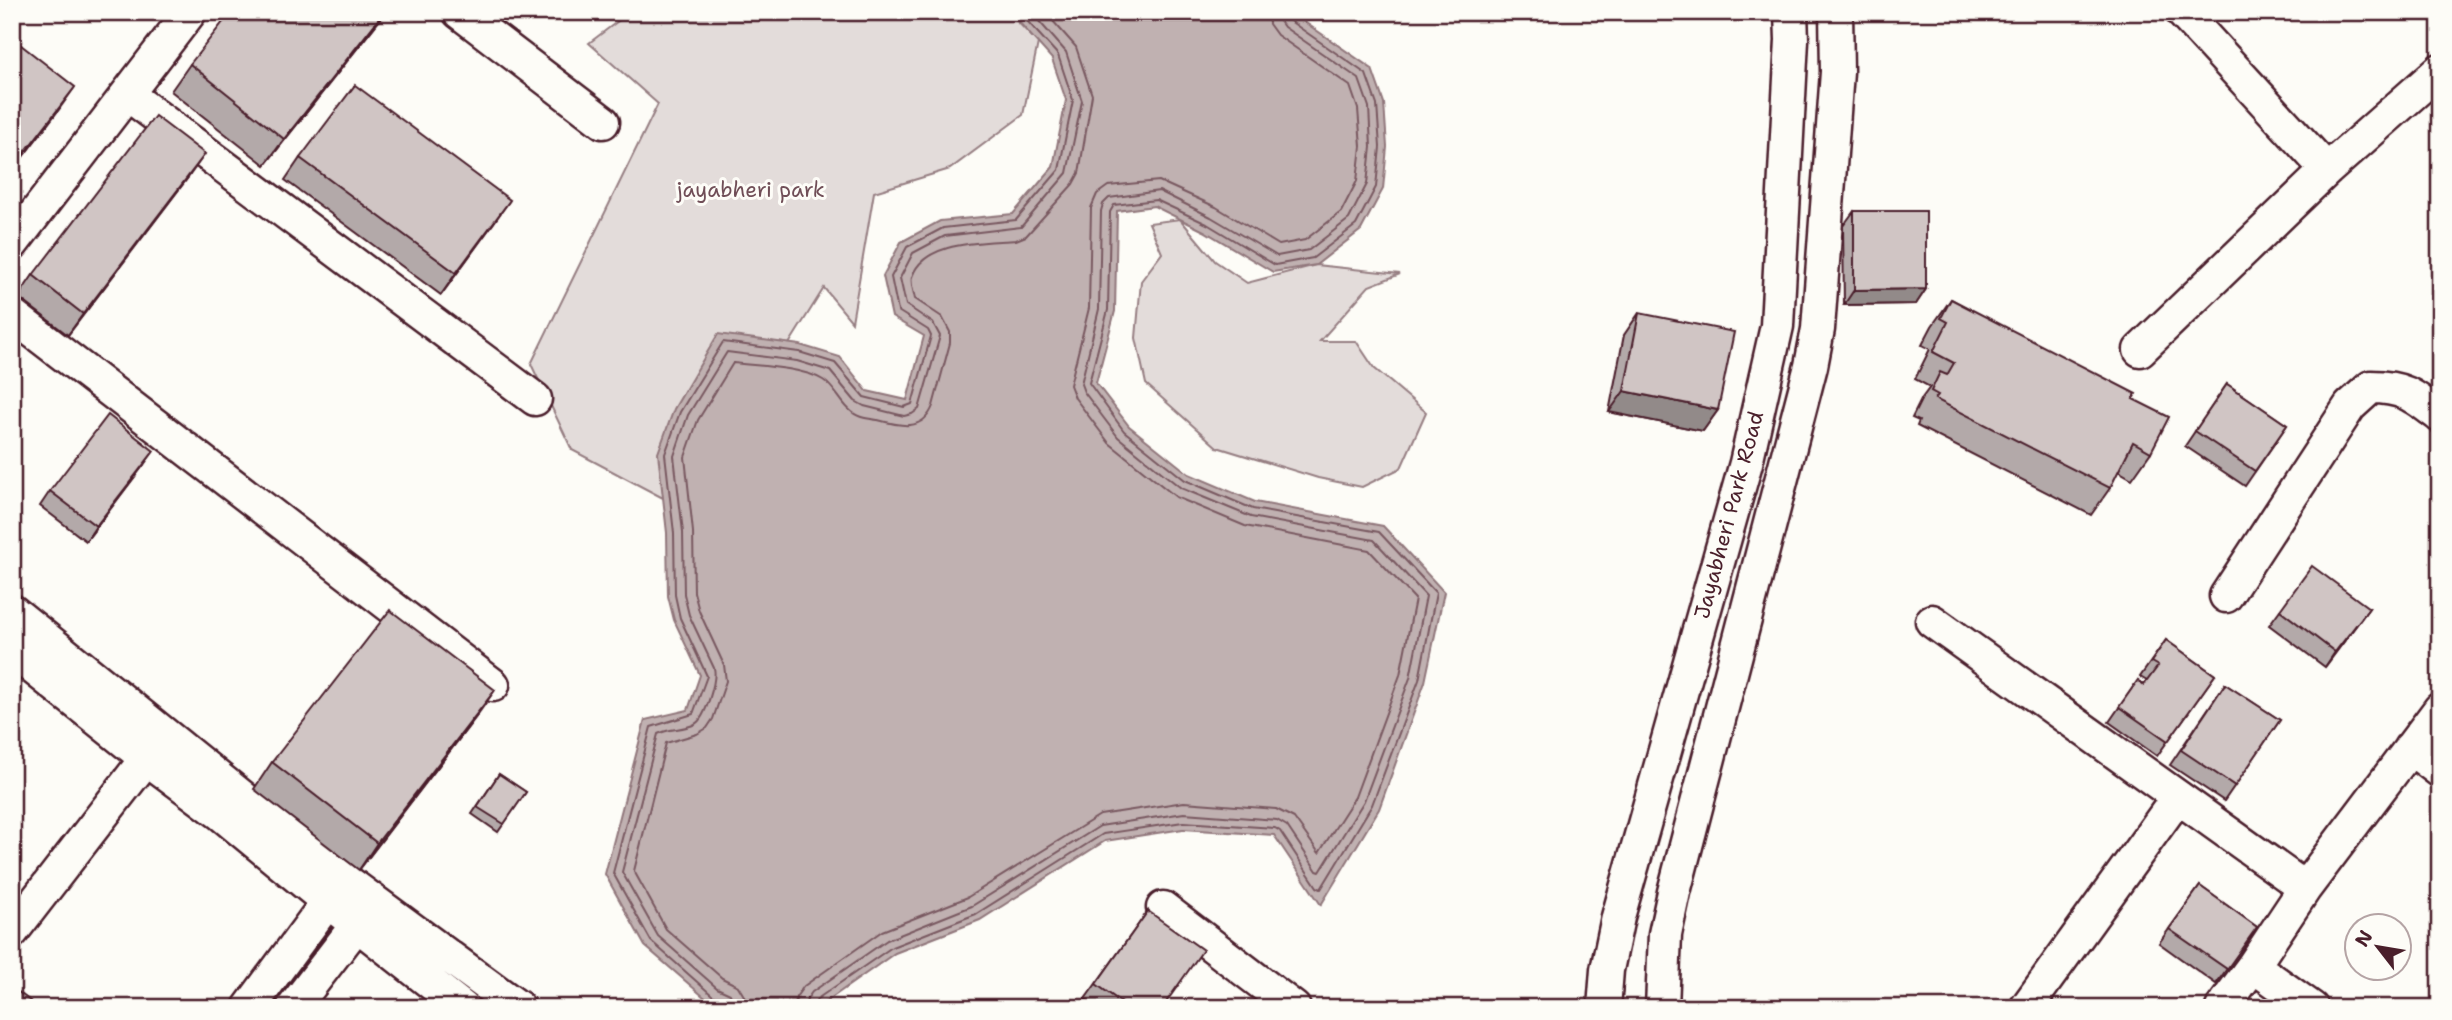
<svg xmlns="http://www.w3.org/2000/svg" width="2452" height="1020" viewBox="0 0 2452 1020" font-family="'Shantell Sans',sans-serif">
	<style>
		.green { fill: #e3dcda; stroke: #967e82; stroke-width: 2 }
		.water { fill: #c0b1b1; stroke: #91777b; stroke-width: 2 }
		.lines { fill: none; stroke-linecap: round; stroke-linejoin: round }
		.shore { stroke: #795961; stroke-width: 2 }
		.street-casing { stroke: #4a1f2b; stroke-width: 37 }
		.street { stroke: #fdfcf7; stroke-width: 32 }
		.wall { fill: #b3a9a9; stroke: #4a1f2b; stroke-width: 2 }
		.shaded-wall { fill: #928a89; stroke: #4a1f2b; stroke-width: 2 }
		.building { fill: #d0c5c4; stroke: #4a1f2b; stroke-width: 2 }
		.labels { text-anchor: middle; stroke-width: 6; stroke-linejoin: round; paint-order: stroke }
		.park-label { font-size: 21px; fill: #704e57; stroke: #fdfcf7 }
		.street-label { font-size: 21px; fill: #4a1f2b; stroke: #fdfcf7 }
	</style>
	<rect width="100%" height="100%" fill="#fdfcf7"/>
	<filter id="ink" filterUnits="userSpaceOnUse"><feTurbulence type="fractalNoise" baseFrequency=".0143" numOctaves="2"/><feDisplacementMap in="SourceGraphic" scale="14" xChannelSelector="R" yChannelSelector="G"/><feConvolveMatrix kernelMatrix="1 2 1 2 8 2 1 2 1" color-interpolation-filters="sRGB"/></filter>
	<g filter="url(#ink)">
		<path class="green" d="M 630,12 L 1008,12 L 1038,43 L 1023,115 L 950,169 L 874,192 L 852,322 L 824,288 L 789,344 L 729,336 L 663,498 L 572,450 L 531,364 L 658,104 L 589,43 Z
			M 1180,219 L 1215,261 L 1247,283 L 1316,265 L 1400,274 L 1369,286 L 1320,341 L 1356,341 L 1374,368 L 1426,412 L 1401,468 L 1362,487 L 1318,478 L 1217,447 L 1146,384 L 1136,338 L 1141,281 L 1162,253 L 1149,223 Z"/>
		<path class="water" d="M 1010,12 L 1290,12 L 1372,69 L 1384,103 L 1387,147 L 1383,189 L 1361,230 L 1316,265 L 1273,272 L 1204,231 L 1154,206 L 1117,211 L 1115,311 L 1096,383 L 1129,426 L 1189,474 L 1255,502 L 1383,526 L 1444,592 L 1425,682 L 1379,809 L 1321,905 L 1274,835 L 1183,829 L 1105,841 L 980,920 L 895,953 L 817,1008 L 741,1008 L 711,1003 L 645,946 L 605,874 L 645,720 L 688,710 L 700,675 L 674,620 L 668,596 L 667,533 L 658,453 L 674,409 L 718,334 L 800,345 L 840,357 L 867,391 L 907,400 L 924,336 L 892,317 L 883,276 L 901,242 L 940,221 L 1013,214 L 1053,167 L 1066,100 L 1052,59 Z"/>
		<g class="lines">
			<path class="shore" d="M 726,1008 L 723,999 L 713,996 L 651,941 L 613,873 L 651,727 L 693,714 L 707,676 L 680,618 L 675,595 L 674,533 L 665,454 L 680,412 L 723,342 L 799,352 L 835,363 L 864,397 L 904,407 L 912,404 L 931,336 L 928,330 L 898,311 L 891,277 L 907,247 L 943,228 L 1016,220 L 1059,170 L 1073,100 L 1058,55 L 1019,12
				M 735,1008 L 730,994 L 717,988 L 658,936 L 622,872 L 658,734 C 669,728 684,730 695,724 C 706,718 717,679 714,668 L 689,615 L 684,594 L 683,532 L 674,456 L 688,415 L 727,352 L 797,361 L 830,371 L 855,401 L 864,406 L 904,416 L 912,414 L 919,409 L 940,336 L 933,323 L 906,305 L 900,278 L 913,253 L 945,236 L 1021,227 L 1067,173 L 1082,101 L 1066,52 L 1031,12
				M 746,1008 L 744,996 L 738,986 L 722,978 L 666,929 L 634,871 L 666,743 L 697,734 L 707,728 L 713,719 L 726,681 L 724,665 L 699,611 L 694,592 L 693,532 L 685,457 L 698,420 L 733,363 C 758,366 801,367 823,380 C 835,387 841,404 852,412 C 859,418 869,419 878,420 C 900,426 923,432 933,406 L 950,343 L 950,332 L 942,317 L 915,299 C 914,292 910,284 912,277 C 924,240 985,243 1016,240 L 1026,236 L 1073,184 L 1079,173 L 1092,95 L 1076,47 L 1045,12
				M 795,1008 L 796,997 L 804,986 L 882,931 L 968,897 L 1100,815 L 1184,802 L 1276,809 L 1294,818 L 1319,853 L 1355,797 L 1400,675 L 1415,599 L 1369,550 L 1245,526 L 1176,497 L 1109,443 L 1075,398 L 1070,385 L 1089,308 L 1091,208 L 1097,194 L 1108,186 L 1159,181 L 1216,207 L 1279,245 L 1305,240 L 1341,212 L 1357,181 L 1361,146 L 1358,109 L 1350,86 L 1277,35 L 1269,24 L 1268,12
				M 805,1008 L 807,999 L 812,992 L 887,940 L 972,906 L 1100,826 L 1184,813 L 1277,820 L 1287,826 L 1317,871 L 1320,872 L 1364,801 L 1410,678 L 1426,596 L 1374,540 L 1251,517 L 1181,488 L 1118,437 L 1084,392 L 1081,384 L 1099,309 L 1101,211 L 1103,204 L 1109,198 L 1159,191 L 1211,217 L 1277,256 L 1309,250 L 1349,219 L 1367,184 L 1371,147 L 1369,107 L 1359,79 L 1284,27 L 1279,20 L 1278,12
				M 814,1008 L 817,999 L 892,947 L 976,914 L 1103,834 L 1183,822 L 1275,828 L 1280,831 L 1317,887 L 1321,889 L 1372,805 L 1419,680 L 1436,593 L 1379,532 L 1253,509 L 1185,480 L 1124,431 L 1089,383 L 1108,310 L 1110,212 L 1114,205 L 1156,200 L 1207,224 L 1275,265 L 1313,258 L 1356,225 L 1376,187 L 1380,147 L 1377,105 L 1366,74 L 1290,21 L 1287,12"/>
			<defs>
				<path id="street" d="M 459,12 L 603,122
					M 2182,12 L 2327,170
					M 127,94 L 535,399
					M 12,244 L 190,12
					M 12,315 L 493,685
					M 2140,350 L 2327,170 L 2440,70
					M 2226,596 L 2350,406 L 2371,387 C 2404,387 2414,396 2440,416
					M 12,611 L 345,880 L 519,1008
					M 1932,621 L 2305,888
					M 12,651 L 147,759 L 221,814 L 328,902 L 463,1008
					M 2410,748 L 2440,771
					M 1163,908 L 1294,1008
					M 12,932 L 159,742
					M 2253,966 L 2312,1008
					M 249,1008 L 340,885
					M 293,1008 L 369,909
					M 1604,1008 L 1607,970 L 1618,917 L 1746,463 L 1777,326 L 1792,40 L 1791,12
					M 1662,1008 L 1665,934 L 1674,892 L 1811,366 L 1818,329 L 1837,72 L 1836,12
					M 2026,1008 L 2178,797
					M 2222,1008 L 2253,966 L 2305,888 L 2440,709"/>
			</defs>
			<use href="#street" class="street-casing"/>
			<use href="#street" class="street"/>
		</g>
		<path class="wall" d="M 386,12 L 265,165 L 171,91 L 190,64 Z
			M 12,38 L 60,108 L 12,171 Z
			M 300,158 L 495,221 L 441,295 L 285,180 Z
			M 190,175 L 68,335 L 18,297 L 33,275 Z
			M 1854,211 L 1926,289 L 1916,304 L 1844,305 L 1843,226 Z
			M 1951,299 L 2133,399 L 2151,452 L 2132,479 L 2118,471 L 2110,488 L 2091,515 L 1917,426 L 1919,421 L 1912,418 L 1922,398 L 1930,387 L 1915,379 L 1930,349 L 1922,345 L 1932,326 Z
			M 1639,313 L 1718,410 L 1703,431 L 1609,412 L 1624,335 Z
			M 2227,384 L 2287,425 L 2245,486 L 2185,446 Z
			M 143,466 L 86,541 L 40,506 L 50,491 Z
			M 2369,608 L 2325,667 L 2269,625 L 2280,610 Z
			M 2166,640 L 2215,675 L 2157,756 L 2109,722 L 2138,680 L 2144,685 L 2147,681 L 2140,677 Z
			M 2225,684 L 2280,720 L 2224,801 L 2170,765 Z
			M 476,717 L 359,870 L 254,789 L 272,762 Z
			M 499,774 L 526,792 L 498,832 L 472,814 Z
			M 2200,886 L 2257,927 L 2216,984 L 2159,943 Z
			M 1148,911 L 1162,1008 L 1098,1008 L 1085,999 Z"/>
		<path class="shaded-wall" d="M 384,12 L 386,12 L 265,165 L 284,139 Z
			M 75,87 L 60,108 L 12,171 L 21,157 Z
			M 205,154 L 190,175 L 68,335 L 83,314 Z
			M 510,200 L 495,221 L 441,295 L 456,273 Z
			M 1926,289 L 1916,304 L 1844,305 L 1854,290 Z
			M 1624,391 L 1718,410 L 1703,431 L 1609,412 Z
			M 154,451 L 143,466 L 86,541 L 96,526 Z
			M 2369,608 L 2358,623 L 2325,667 L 2335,652 Z
			M 495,690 L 476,717 L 359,870 L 377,843 Z"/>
		<path class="building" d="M 231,12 L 384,12 L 284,139 L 190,64 Z
			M 12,38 L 75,87 L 21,157 L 12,151 Z
			M 355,85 L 510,200 L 456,273 L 300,158 Z
			M 155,116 L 205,154 L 83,314 L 33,275 Z
			M 1854,211 L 1926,211 L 1926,289 L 1854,290 Z
			M 1951,299 L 2136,394 L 2133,399 L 2169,417 L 2151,452 L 2133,442 L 2110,488 L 1935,399 L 1938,395 L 1931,391 L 1940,372 L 1947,375 L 1954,363 L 1933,352 L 1948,322 L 1941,318 Z
			M 1639,313 L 1734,332 L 1718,410 L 1624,391 Z
			M 2227,384 L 2287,425 L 2255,471 L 2195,431 Z
			M 108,415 L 154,451 L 96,526 L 50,491 Z
			M 2312,566 L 2369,608 L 2335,652 L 2280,610 Z
			M 390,610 L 495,690 L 377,843 L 272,762 Z
			M 2166,640 L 2215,675 L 2168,741 L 2119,707 L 2138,680 L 2144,685 L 2158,666 L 2151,662 Z
			M 2225,684 L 2280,720 L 2235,786 L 2181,750 Z
			M 499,774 L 526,792 L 504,824 L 477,807 Z
			M 2200,886 L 2257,927 L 2227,969 L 2169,929 Z
			M 1148,911 L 1203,950 L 1162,1008 L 1129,1008 L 1096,984 Z
			M 12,987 L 39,1008 L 12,1008 Z"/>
	</g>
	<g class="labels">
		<g class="park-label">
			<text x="751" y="197">jayabheri park</text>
		</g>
		<g class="street-label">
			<text transform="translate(1729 515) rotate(-75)" y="7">Jayabheri Park Road</text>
		</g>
	</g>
	<rect width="2452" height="1020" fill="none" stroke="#fdfcf7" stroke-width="42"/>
	<rect x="21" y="21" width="2410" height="978" fill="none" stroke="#4a1f2b" stroke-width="2.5" filter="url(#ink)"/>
	<g transform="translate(2378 947) rotate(301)"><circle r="33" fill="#fdfcf7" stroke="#b5a4a5" stroke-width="2"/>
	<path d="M0-5L12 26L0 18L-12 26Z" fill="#4a1f2b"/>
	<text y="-10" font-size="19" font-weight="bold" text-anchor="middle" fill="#4a1f2b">N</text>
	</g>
</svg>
